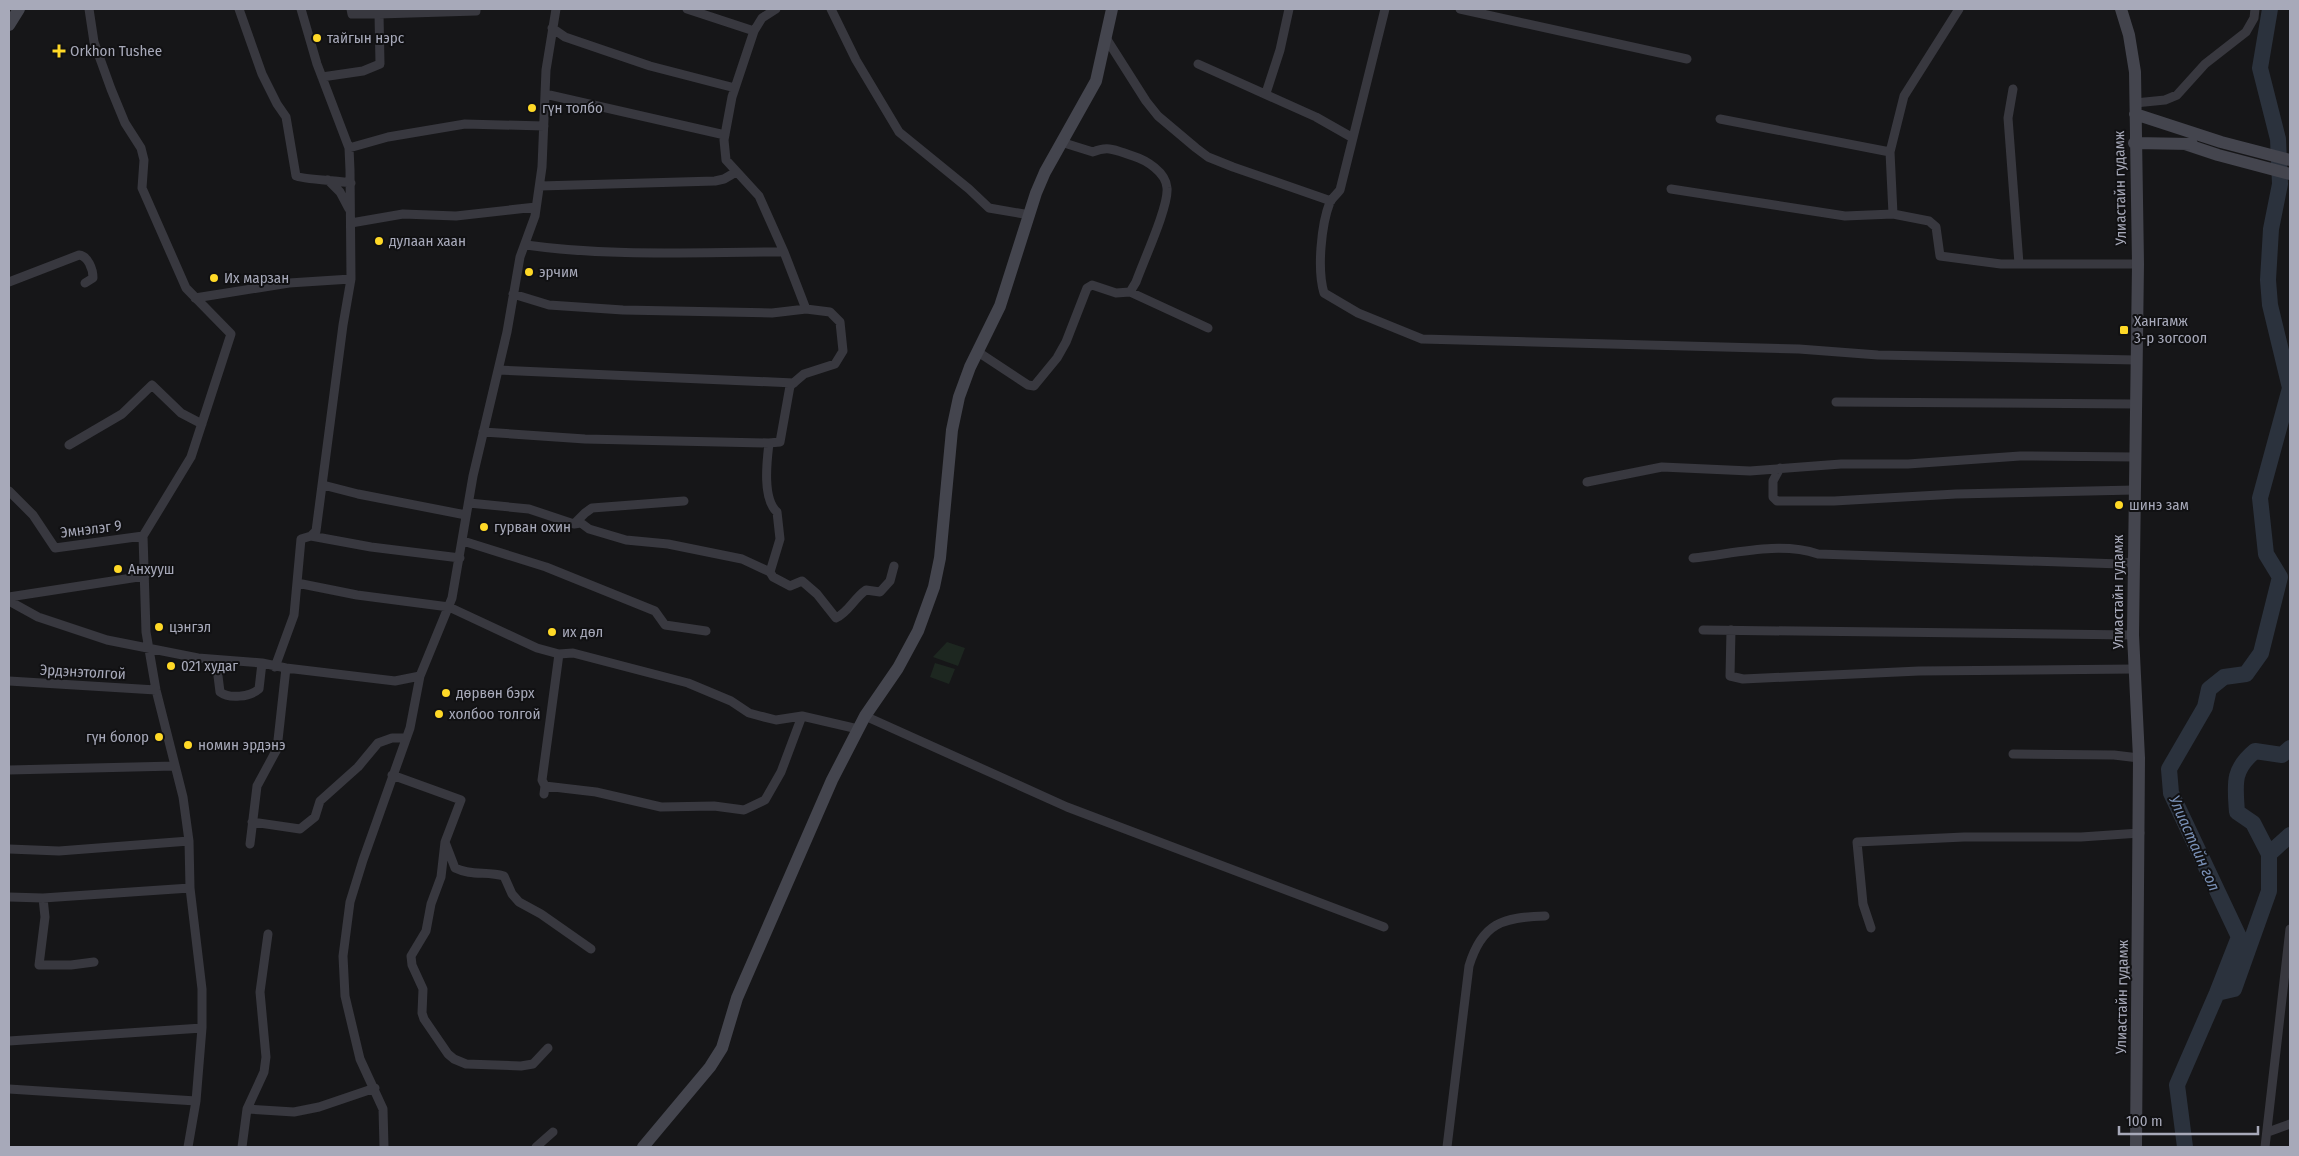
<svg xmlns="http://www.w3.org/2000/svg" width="2299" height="1156" viewBox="0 0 2299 1156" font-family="'Fira Sans Condensed',sans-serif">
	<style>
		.green { fill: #1d2720 }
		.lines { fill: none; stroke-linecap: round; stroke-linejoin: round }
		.river { stroke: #2b323d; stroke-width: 16 }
		.street { stroke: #38383f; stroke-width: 9 }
		.secondary { stroke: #44454e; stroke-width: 12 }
		.poi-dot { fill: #ffd927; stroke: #111113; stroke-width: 2 }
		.labels { text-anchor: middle; stroke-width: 4; stroke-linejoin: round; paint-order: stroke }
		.poi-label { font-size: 15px; fill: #a7a9b9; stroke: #111113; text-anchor: start }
		.street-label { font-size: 15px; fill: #a7a9b9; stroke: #111113 }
		.water-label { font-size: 16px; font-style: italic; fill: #7a91b7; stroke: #111113 }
	</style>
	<rect width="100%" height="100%" fill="#161618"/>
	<path class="green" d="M 947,642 L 965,648 L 958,666 L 933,657 Z
		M 935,663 L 955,669 L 949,684 L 930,677 Z"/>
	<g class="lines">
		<path class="river" d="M 2269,854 L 2290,835
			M 2217,993 L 2234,989 L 2269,891 L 2269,854 L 2253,823 L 2237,812 C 2235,784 2232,770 2255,751 L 2282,755 L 2290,748
			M 2185,1147 L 2177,1085 L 2217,993 L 2239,937 L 2171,793 L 2169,769 L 2205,707 L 2209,689 L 2224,677 L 2246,674 L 2261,653 L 2280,577 L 2266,554 L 2260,498 L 2290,388 L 2270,305 L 2268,280 L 2271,229 L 2280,184 L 2278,139 L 2260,68 L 2270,9"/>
		<path class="street" d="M 89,9 L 94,42 L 111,89 L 125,123 L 141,148 L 144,160 L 142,188 L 186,288 L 231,334 L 191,457 L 143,536 L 146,632 L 156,690 L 183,797 L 189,841 L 190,888 L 202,989 L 202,1028 L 196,1101 L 188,1147
			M 239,9 L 262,74 L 277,104 L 286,117 L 296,176 C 301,179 341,181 351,183
			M 687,9 L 754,31
			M 831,9 L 856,60 L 899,132 L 969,189 L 989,208 L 1030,215
			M 1385,9 L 1340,190 C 1337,194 1332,198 1330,202 C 1321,225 1317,270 1324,293 L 1358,313 L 1422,339 L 1799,349 L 1878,355 L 2137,360
			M 1460,9 L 1687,59
			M 379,14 L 476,11 L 476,9
			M 552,28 L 565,37 L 650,66 L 735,88
			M 1106,38 L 1146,101 L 1158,116 L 1196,148 L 1208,157 L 1233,167 L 1331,201
			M 1198,64 L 1316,117 L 1353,138
			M 322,77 L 363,71 L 380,64 L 379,14 L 352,14 L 351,9
			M 2013,89 L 2008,118 L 2019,264
			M 1266,93 L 1280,50 L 1289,9
			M 545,94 L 725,135
			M 2135,103 L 2165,100 L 2177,95 L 2205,64 L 2246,32 L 2254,18 L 2255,9
			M 1720,119 L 1890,152
			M 349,148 L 388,137 L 465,124 L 544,126
			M 328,180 L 340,192 L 349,209
			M 540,186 L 715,181 L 724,179 L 736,172
			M 1671,189 L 1845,216 L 1893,214 L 1929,221 L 1936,227 L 1940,256 L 2001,264 L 2138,264
			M 1893,214 L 1890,152 L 1904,96 L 1959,9
			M 351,223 L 403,214 L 456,216 L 536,207
			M 526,245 C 611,257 698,252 784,252
			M 9,282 L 79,255 C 88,256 93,269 93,278 L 85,283
			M 1130,292 L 1208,328
			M 513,294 L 549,305 L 623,310 L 772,313 L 806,309
			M 195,298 L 289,283 L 351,279
			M 978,352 L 1028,385 L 1034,386 L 1057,358 L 1066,342 L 1087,288 L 1092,285 L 1116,293 L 1130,292 L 1136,282 C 1143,262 1169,206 1167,188 C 1166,172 1146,160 1133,156 C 1117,151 1109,145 1093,152 L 1061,142
			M 498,370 L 794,383
			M 1836,402 L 2136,404
			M 483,432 L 585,439 L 769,443
			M 69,445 L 122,414 L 152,385 L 181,413 L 202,424
			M 1780,468 L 1773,481 L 1773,497 L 1777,501 L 1834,501 L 1956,494 L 2135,490
			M 1587,482 L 1662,467 L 1750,471 L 1841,464 L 1908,464 L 2020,456 L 2135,457
			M 323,485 L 358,494 L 466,515
			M 9,491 L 33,515 L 55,548 L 143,536
			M 469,503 L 529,509 L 574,524 L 581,523 L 589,529 L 626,540 L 668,544 L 742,559 L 770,572 L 780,539 L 777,512 C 762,499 767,460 769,443 L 780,442 L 790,386 L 804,374 L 835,364 L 843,351 L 840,322 L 830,312 L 806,309 L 784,252 L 759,196 L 726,160 L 724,140 L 732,97 L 754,31 L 762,18 L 776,9
			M 574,524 L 585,513 L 592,508 L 684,501
			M 311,536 L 371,547 L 460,558
			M 463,541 L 546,567 L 655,611 L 665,625 L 706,631
			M 1693,558 C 1733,554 1779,541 1818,554 L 2121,564 L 2135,561
			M 770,572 L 773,577 L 790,586 L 802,581 L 817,594 L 836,618 C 849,612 854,598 866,590 L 880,592 L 890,581 L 894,566
			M 297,583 L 357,595 L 449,607 L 537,648 L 559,654 L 573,653 L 688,683 L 731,701 L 749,713 L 760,716 L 776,720 L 802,716 L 858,729
			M 9,597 L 145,576
			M 9,601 L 38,617 L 107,640 L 198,658 L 262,663 L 286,668 L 395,681 L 420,676
			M 1703,630 L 2133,635
			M 1731,630 L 1730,676 L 1743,679 L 1919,671 L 2134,669
			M 216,660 L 220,692 C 229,699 250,697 259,689 L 262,663
			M 275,667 L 294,615 L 301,539 L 311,536 L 316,531 L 343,325 L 351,279 L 350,170 L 349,148 L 317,64 L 301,9
			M 9,681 L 156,690
			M 865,716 L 1067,807 L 1384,927
			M 2013,754 L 2114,755 L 2139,758
			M 9,770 L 175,766
			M 392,775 L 461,800 L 445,842 L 455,868 C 471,876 487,871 504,876 L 512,894 L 519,902 L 541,914 L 591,949
			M 545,786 L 596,792 L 661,807 L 714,806 L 744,810 L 765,800 L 781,772 L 802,716
			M 544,794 L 545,786 L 542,780 L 559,654
			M 252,822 L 300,829 L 315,817 L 320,801 L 358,767 L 378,743 L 392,738 L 406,738
			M 445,842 L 441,877 L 431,904 L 426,931 L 411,956 L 412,965 L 423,989 L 422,1013 L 424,1019 L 448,1054 L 454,1059 L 466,1064 L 521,1066 L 533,1064 L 548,1048
			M 250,844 L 257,786 L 277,749 L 286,668
			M 9,849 L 59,851 L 189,841
			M 9,897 L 43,898 L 190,888
			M 43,898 L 45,917 L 39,965 L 71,965 L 94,962
			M 1871,928 L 1863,904 L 1857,842 L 1964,837 L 2081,837 L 2140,833
			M 9,1041 L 202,1028
			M 9,1089 L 196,1101
			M 247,1109 L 294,1112 L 319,1107 L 375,1088
			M 2268,1132 L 2290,1124
			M 242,1147 L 247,1109 L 264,1072 L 266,1057 L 260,992 L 268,934
			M 384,1147 L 383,1109 L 360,1059 L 345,996 L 343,956 L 350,902 L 363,860 L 410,728 L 420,676 L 452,598 L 473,476 L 507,332 L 520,257 L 535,216 L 542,167 L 546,70 L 556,9
			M 536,1147 L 553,1132
			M 1447,1147 L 1469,966 C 1482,923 1503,917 1545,916
			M 2265,1147 L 2290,929"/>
		<path class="secondary" d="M 2121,9 L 2129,35 L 2135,72 L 2138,264 L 2133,635 L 2139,758 L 2136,1147
			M 9,25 L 19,9
			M 2135,114 L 2221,142 L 2290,160
			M 2134,143 L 2192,144
			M 2185,144 L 2218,155 L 2290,174
			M 643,1147 L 710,1067 L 722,1048 L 737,998 L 832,780 L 865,716 L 898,668 L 918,631 L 934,587 L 940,558 L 952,430 L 959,397 L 970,367 L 1000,306 L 1036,193 L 1045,172 L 1096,81 L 1112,9"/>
	</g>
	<g class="poi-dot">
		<circle cx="317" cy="38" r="5"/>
		<path d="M56.5 43.5h5v5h5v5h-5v5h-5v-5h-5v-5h5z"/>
		<circle cx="532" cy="108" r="5"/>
		<circle cx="379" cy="241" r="5"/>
		<circle cx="529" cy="272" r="5"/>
		<circle cx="214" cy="278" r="5"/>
		<rect x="2119" y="325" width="10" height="10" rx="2.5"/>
		<circle cx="2119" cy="505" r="5"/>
		<circle cx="484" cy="527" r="5"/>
		<circle cx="118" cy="569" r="5"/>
		<circle cx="159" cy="627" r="5"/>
		<circle cx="552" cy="632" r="5"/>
		<circle cx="171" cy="666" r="5"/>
		<circle cx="446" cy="693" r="5"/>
		<circle cx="439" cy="714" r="5"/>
		<circle cx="159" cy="737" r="5"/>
		<circle cx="188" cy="745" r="5"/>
	</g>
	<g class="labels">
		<g class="poi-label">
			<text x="327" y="43">тайгын нэрс</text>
			<text x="70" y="56">Orkhon Tushee</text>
			<text x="542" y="113">гүн толбо</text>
			<text x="389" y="246">дулаан хаан</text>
			<text x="539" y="277">эрчим</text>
			<text x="224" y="283">Их марзан</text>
			<text x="2134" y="326">Хангамж<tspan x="2134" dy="17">3-р зогсоол</tspan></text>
			<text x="2129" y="510">шинэ зам</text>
			<text x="494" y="532">гурван охин</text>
			<text x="128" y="574">Анхууш</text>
			<text x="169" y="632">цэнгэл</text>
			<text x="562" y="637">их дөл</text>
			<text x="181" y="671">021 худаг</text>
			<text x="456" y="698">дөрвөн бэрх</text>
			<text x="449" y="719">холбоо толгой</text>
			<text x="149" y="742" text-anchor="end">гүн болор</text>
			<text x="198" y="750">номин эрдэнэ</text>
		</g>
		<g class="street-label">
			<text transform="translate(2120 188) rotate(-91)" y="5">Улиастайн гудамж</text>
			<text transform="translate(91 529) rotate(-7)" y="5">Эмнэлэг 9</text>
			<text transform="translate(2118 592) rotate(-90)" y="5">Улиастайн гудамж</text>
			<text transform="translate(83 672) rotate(3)" y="5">Эрдэнэтолгой</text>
			<text transform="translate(2122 997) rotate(-89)" y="5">Улиастайн гудамж</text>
		</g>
		<g class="water-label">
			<text transform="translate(2195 843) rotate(66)" y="6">Улиастайн гол</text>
		</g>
	</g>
	<rect width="2299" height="1156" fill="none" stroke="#a7a9b9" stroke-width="20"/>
	<path d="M2119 1126v8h139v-8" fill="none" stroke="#a7a9b9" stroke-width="2.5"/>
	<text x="2126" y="1126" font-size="15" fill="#a7a9b9" stroke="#111113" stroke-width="4" paint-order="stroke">100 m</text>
</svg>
